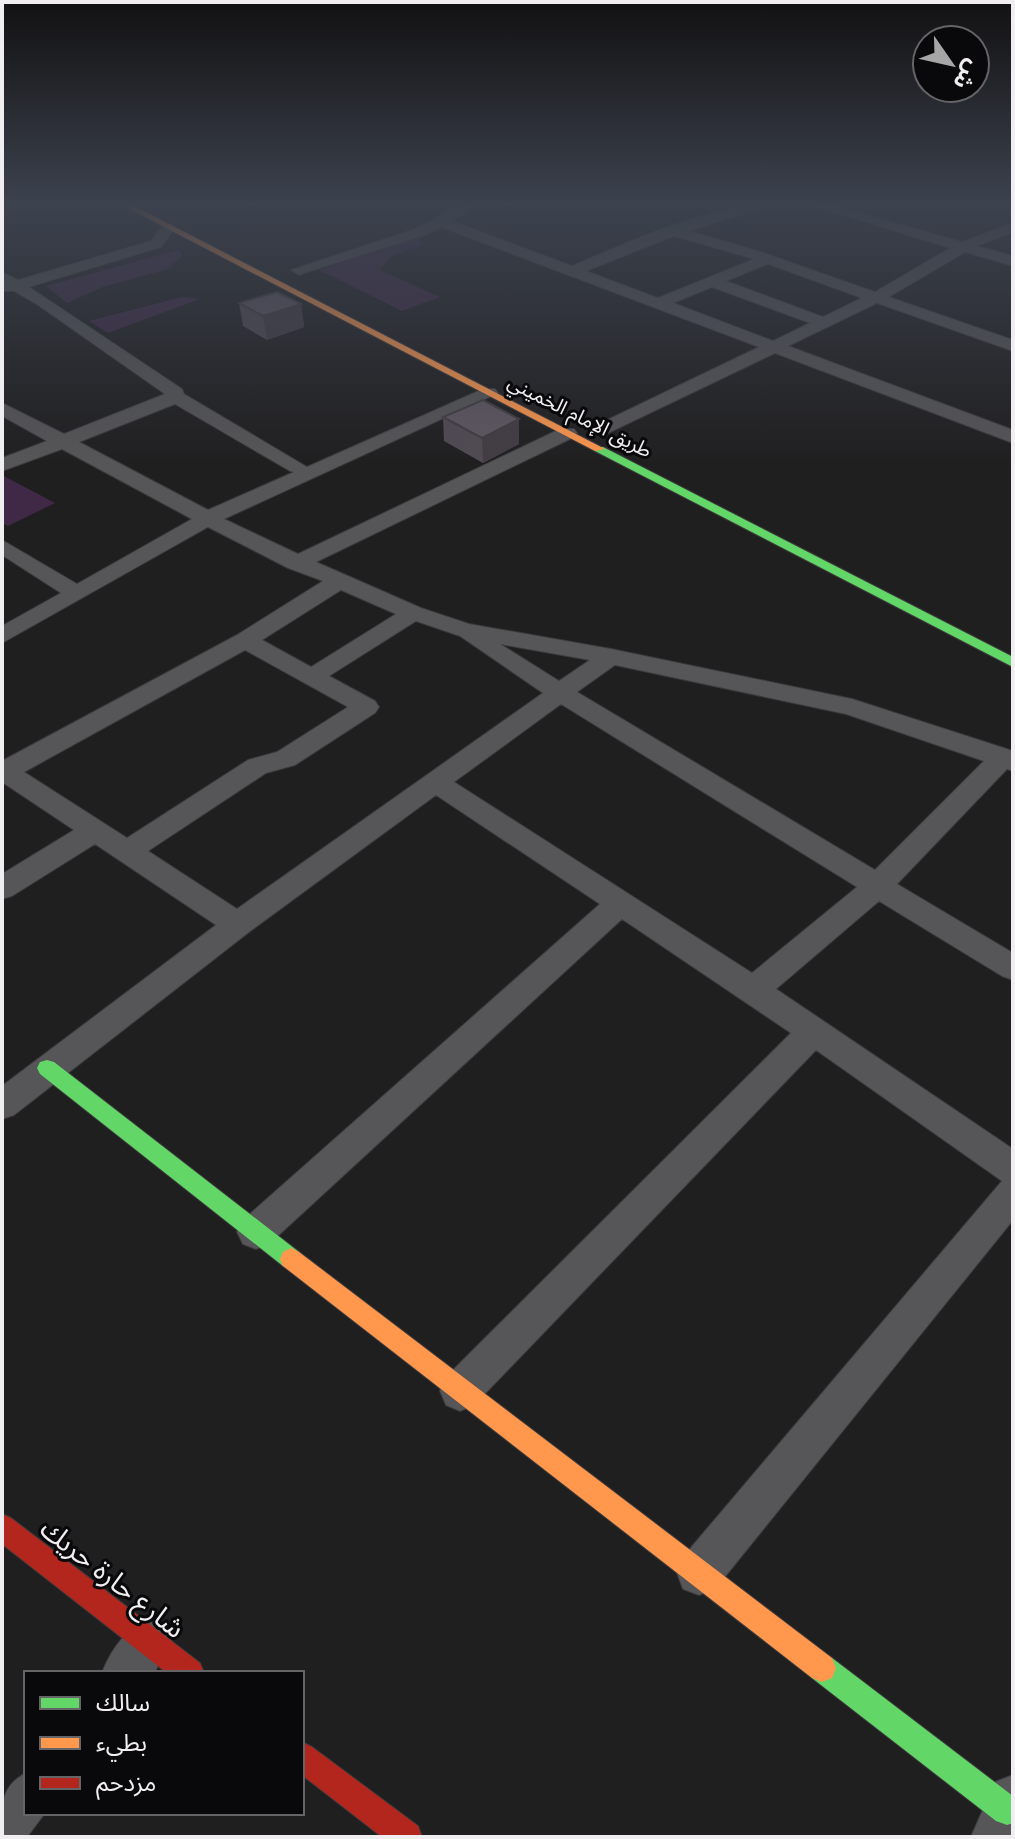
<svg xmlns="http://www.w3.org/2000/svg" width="1015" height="1839" viewBox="0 0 1015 1839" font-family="Karla,'Noto Sans Arabic',sans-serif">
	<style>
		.green { fill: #3f2946 }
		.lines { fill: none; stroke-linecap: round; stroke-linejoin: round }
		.street-casing { stroke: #3c3a3c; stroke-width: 2 }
		.fast-casing { stroke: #3c3a3c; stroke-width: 2 }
		.slow-casing { stroke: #3c3a3c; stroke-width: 2 }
		.jam-casing { stroke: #3c3a3c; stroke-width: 2 }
		.street { fill: #565557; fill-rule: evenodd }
		.fast { fill: #63d668; fill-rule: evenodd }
		.slow { fill: #ff974d; fill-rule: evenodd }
		.jam { fill: #b3261e; fill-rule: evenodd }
		.wall { fill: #514b53 }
		.shaded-wall { fill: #423d43 }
		.building { fill: #5e5760; stroke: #423d43; stroke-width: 2 }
		.labels { text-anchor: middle; stroke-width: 6; stroke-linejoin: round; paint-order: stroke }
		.far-street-label { font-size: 20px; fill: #f0eef0; stroke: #09080a }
		.near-street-label { font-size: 28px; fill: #f0eef0; stroke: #09080a }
	</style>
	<rect width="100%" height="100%" fill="#201f20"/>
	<path class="green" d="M 418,236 L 422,245 L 391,256 L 380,270 L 440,297 L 402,311 L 319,270 Z
		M 178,250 L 183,255 L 168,269 L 103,287 L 67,303 L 46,286 Z
		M 182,297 L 200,299 L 108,333 L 89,321 Z
		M 2,475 L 55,503 L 8,526 L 2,523 Z"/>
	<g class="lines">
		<defs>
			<path id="street" d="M 458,206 L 476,206 L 452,221 L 572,266 C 628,242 706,206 767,206 L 690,231 L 761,252 L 875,292 L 950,248 L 814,206 L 836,206 L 962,242 L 1013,223 L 1013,232 L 977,246 L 1013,256 L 1013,266 L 965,252 L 889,297 L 1013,340 L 1013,351 L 877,303 L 788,346 L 1013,430 L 1013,443 L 775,353 L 608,433 L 601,431 L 599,427 L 601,423 L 759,347 L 441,227 L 425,235 L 304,273 L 299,275 L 291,270 L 415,229 ZM 674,236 L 754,259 L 658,298 L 586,271 ZM 768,264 L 862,298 L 823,317 L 726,281 ZM 712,287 L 810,323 L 773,341 L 673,303 Z
				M 168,224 L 175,228 L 161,247 L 29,287 L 182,389 L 184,394 L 307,467 L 483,389 L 495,389 L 498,393 L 224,519 L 298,554 L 560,429 L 574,429 L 577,433 L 574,437 L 316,562 L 421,608 L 469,624 L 611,649 L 852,699 L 1013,751 L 1013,771 L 1007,769 L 897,884 L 1013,953 L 1013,980 L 1002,976 L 879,901 L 776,989 L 1013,1149 L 1013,1220 L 715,1589 L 699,1595 L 683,1589 L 677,1573 L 683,1557 L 1002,1181 L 816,1050 L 474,1405 L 460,1411 L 446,1405 L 440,1391 L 446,1377 L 791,1033 L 622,919 L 269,1244 L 256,1249 L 243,1244 L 237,1232 L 243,1220 L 600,904 L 436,795 L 249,932 L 14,1115 L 2,1119 L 2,1086 L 216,925 L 95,844 L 12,896 L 2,899 L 2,874 L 74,830 L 2,782 L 2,761 L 237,635 L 323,581 L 288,568 L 208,527 L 2,643 L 2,626 L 61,593 L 2,555 L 2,540 L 77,584 L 192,519 L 62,449 L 2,471 L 2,458 L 47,441 L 2,416 L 2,403 L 64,434 L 165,394 L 38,305 L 14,291 L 2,291 L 2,272 L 18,280 L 151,241 L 163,225 ZM 175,404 L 290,471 L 294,472 L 208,510 L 79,442 ZM 341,590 L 396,614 L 311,667 L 262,640 ZM 416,621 L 460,636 L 543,693 L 237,909 L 148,851 L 266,773 L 295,765 L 375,713 L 379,707 L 375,701 L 329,676 ZM 500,644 L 590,660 L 559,681 ZM 245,650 L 348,707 L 277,752 L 248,760 L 127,838 L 24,772 ZM 615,665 L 846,714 L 984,761 L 875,870 L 577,692 ZM 561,704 L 857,887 L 752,973 L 454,782 Z
				M 149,1619 L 165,1626 L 172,1642 L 154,1673 L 102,1673 C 111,1650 125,1629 149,1619 Z
				M 26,1773 L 26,1813 L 45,1813 L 27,1837 L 2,1837 C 2,1804 0,1787 26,1773 Z
				M 1013,1775 L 1013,1837 L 971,1837 L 995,1782 Z"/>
			<path id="fast" d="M 595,447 L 603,447 L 1013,657 L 1013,667 L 595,451 Z
				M 47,1060 L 54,1062 L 299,1252 L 302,1259 L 299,1266 L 291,1270 L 283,1266 L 40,1074 L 37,1068 L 40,1062 Z
				M 822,1654 L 832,1658 L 1013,1796 L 1013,1823 L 1007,1825 L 996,1821 L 812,1678 L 808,1668 L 812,1658 Z"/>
			<path id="slow" d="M 124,206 L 134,206 L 605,449 L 595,451 Z
				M 291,1248 L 299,1252 L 832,1658 L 836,1668 L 832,1678 L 822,1682 L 812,1678 L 283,1266 L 280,1259 L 283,1252 Z"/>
			<path id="jam" d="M 2,1514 L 11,1518 L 200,1663 L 204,1673 L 167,1673 L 2,1544 Z
				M 302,1742 L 312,1747 L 418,1826 L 422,1837 L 382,1837 L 302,1775 Z"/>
		</defs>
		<use href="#street" class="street-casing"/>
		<use href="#fast" class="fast-casing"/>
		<use href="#slow" class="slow-casing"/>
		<use href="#jam" class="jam-casing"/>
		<use href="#street" class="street"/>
		<use href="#fast" class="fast"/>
		<use href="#slow" class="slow"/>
		<use href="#jam" class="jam"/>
	</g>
	<path class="wall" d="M 239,303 L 301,304 L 304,327 L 267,340 L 243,326 Z
		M 443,417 L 519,444 L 483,463 L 444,441 Z"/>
	<path class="shaded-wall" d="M 301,304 L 304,327 L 267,340 L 263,316 Z
		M 519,419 L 519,444 L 483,463 L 482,438 Z"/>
	<path class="building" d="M 277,292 L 301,304 L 263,316 L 239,303 Z
		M 483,400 L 519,419 L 482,438 L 443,417 Z"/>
	<linearGradient id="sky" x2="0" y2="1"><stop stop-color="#121112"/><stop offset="0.44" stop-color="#3c424e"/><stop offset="1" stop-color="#3c424e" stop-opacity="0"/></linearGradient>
	<rect width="1015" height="463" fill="url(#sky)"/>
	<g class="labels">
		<g class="far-street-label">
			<text transform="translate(580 416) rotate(27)" y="7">طريق الإمام الخميني</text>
		</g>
		<g class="near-street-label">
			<text transform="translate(113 1578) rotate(38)" y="10">شارع حارة حريك</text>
		</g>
	</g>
	<rect width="1015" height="1839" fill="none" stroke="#f0eef0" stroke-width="8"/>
	<rect x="24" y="1671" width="280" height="144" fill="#09080a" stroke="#656466" stroke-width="2"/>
	<rect x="40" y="1697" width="40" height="12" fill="#63d668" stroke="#656466" stroke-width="2"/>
	<text x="96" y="1711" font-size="24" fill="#f0eef0">سالك</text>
	<rect x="40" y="1737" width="40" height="12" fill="#ff974d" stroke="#656466" stroke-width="2"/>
	<text x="96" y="1751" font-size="24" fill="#f0eef0">بطيء</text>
	<rect x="40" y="1777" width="40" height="12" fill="#b3261e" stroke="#656466" stroke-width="2"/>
	<text x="96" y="1791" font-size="24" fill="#f0eef0">مزدحم</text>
	<g transform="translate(951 64) rotate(124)"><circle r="38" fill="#09080a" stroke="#656466" stroke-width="2"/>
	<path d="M0-6L14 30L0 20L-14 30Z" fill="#a7a6a7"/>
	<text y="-12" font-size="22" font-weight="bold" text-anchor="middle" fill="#f0eef0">ش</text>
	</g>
</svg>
